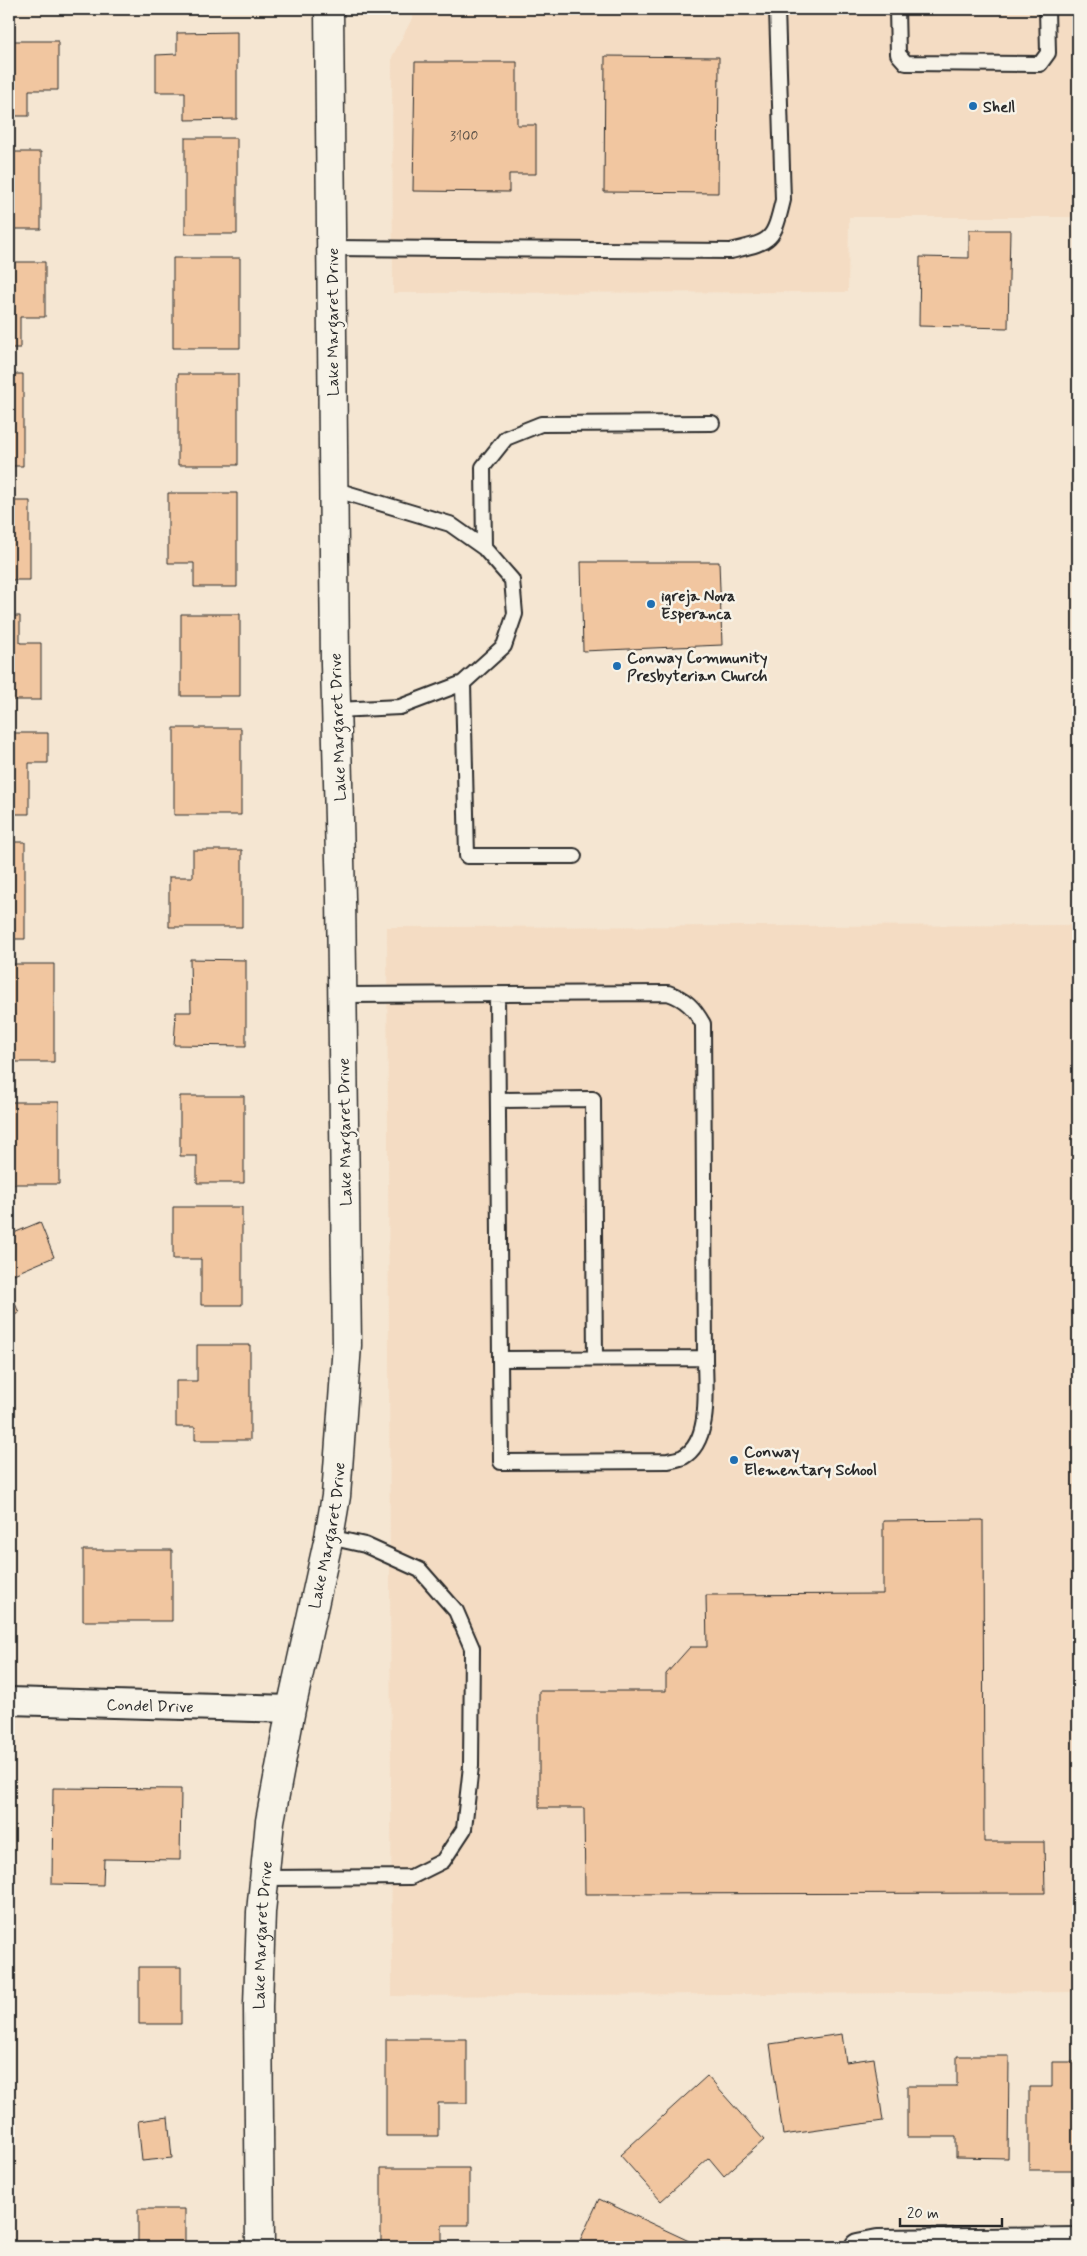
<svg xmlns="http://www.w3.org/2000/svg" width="1087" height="2256" viewBox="0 0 1087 2256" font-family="Mynerve,sans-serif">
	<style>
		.built { fill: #f4dcc3 }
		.building { fill: #f1c6a0; stroke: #2b2b2b }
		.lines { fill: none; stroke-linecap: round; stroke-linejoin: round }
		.service-casing { stroke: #2b2b2b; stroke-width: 18 }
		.minor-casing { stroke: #2b2b2b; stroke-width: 30 }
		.tertiary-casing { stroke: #2b2b2b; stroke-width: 31 }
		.service { stroke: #f7f3e8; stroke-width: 14 }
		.minor { stroke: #f7f3e8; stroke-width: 26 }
		.tertiary { stroke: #f7f3e8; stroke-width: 28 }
		.poi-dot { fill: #1f6fb2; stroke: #f7f3e8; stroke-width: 2 }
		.labels { text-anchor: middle; stroke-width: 5; stroke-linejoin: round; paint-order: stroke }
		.number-label { font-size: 14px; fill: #5c5248 }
		.poi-label { font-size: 16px; font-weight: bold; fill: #2b2b2b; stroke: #f7f3e8; text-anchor: start }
		.street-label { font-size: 16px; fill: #2b2b2b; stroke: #f7f3e8 }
	</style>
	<rect width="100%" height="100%" fill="#f5e6d2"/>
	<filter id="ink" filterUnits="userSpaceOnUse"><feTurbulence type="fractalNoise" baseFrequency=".02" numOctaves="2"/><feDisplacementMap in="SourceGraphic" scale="10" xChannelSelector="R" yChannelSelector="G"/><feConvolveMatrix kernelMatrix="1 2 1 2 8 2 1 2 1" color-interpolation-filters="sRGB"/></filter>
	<g filter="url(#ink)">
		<path class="built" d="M 417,9 L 1078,9 L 1078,217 L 849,217 L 848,292 L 393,293 L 392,57 Z
			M 1078,925 L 1078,1992 L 392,1996 L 387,927 Z"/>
		<path class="building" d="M 237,32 L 237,119 L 185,120 L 185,92 L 156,92 L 156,55 L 177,54 L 177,33 Z
			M 9,41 L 58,41 L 58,90 L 29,90 L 29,116 L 9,116 Z
			M 605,56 L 719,57 L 718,193 L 604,192 Z
			M 415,62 L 517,62 L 517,125 L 536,125 L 536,174 L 509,174 L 509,192 L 413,191 Z
			M 185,138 L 237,138 L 237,234 L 185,234 Z
			M 9,152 L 41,152 L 41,229 L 9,229 Z
			M 969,230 L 1010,230 L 1008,328 L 919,326 L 920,257 L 969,258 Z
			M 173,258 L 240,258 L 240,348 L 173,348 Z
			M 9,262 L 45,262 L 45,317 L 20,317 L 20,348 L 9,348 Z
			M 9,374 L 23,374 L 23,466 L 9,466 Z
			M 178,374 L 238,374 L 238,465 L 178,465 Z
			M 168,493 L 237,493 L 237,587 L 194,587 L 194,563 L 168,563 Z
			M 9,501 L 30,501 L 30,580 L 9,580 Z
			M 581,562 L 719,562 L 722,645 L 583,651 Z
			M 181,614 L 240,614 L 240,696 L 181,696 Z
			M 9,616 L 20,616 L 20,643 L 41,643 L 41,700 L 9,700 Z
			M 174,728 L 241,728 L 241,815 L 174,815 Z
			M 9,733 L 48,733 L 48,763 L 29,763 L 29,814 L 9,814 Z
			M 9,842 L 25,842 L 25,939 L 9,939 Z
			M 193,850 L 242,850 L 242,927 L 169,927 L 169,877 L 193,877 Z
			M 190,959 L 246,960 L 246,1046 L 174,1045 L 176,1012 L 191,1012 Z
			M 9,964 L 54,964 L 54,1062 L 9,1062 Z
			M 180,1096 L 244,1096 L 244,1183 L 197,1183 L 197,1156 L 180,1156 Z
			M 9,1102 L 59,1102 L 59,1184 L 9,1184 Z
			M 173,1207 L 242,1207 L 242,1305 L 201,1305 L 201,1259 L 173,1259 Z
			M 40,1222 L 54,1257 L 9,1276 L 9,1235 Z
			M 9,1289 L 19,1313 L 9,1317 Z
			M 197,1345 L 250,1345 L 250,1440 L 195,1440 L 195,1427 L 176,1427 L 176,1381 L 197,1381 Z
			M 983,1520 L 984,1842 L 1044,1842 L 1045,1893 L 585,1894 L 584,1808 L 539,1808 L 539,1691 L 666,1691 L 666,1674 L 690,1647 L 707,1647 L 706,1595 L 883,1594 L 883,1521 Z
			M 83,1550 L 172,1550 L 172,1621 L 83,1621 Z
			M 53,1788 L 181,1789 L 180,1860 L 104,1859 L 103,1885 L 52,1884 Z
			M 139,1967 L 181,1967 L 181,2024 L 139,2024 Z
			M 842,2034 L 846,2062 L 874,2058 L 883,2121 L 783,2135 L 770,2044 Z
			M 386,2039 L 467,2039 L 467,2103 L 438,2103 L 438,2136 L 386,2136 Z
			M 957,2056 L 1009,2056 L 1008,2158 L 956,2157 L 956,2137 L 907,2137 L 907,2086 L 957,2086 Z
			M 1052,2062 L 1078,2062 L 1078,2142 L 1076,2142 L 1076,2170 L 1029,2170 L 1029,2087 L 1052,2087 Z
			M 707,2076 L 764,2140 L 724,2176 L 709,2158 L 661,2201 L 620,2155 Z
			M 168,2117 L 172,2158 L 142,2161 L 138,2121 Z
			M 381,2168 L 469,2168 L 469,2225 L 442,2225 L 442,2247 L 381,2247 Z
			M 599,2199 L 689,2241 L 686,2247 L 577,2247 Z
			M 138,2209 L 185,2209 L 185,2247 L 138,2247 Z"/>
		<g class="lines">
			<defs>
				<path id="service" d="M 897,9 L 898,54 L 906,63 L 1040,64 L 1048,53 L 1047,9
					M 331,248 L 731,251 C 772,241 773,242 783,200 L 777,9
					M 333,489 L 450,524 L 484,548 L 512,580 L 515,614 L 504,646 L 463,683 L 400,707 L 336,710
					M 484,548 L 483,467 L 506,438 L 541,424 L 712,423
					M 463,683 L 467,856 L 574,856
					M 343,995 L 668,993 C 686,999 694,1008 703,1024 L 705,1358 L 500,1359 L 497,994
					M 498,1100 L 593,1099 L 595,1358
					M 500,1359 L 501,1462 L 668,1461 C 672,1460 679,1459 683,1457 C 712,1441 705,1386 705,1358
					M 264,1878 L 411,1877 L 443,1861 L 464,1829 L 471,1766 L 472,1648 L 456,1611 L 420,1570 L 365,1545 L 329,1537"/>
				<g id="minor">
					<path id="s1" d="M 9,1701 L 291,1709"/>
					<path d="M 858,2247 L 878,2243 L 1078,2241"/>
				</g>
				<g id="tertiary">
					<path id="s2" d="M 260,2247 L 258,2006 L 261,1912 L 270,1821 L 291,1709 L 329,1537 L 336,1496 L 347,1345 L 341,898 L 335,664 L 329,9"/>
				</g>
			</defs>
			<use href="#service" class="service-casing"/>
			<use href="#minor" class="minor-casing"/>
			<use href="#tertiary" class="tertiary-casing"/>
			<use href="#service" class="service"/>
			<use href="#minor" class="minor"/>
			<use href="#tertiary" class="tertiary"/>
		</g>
	</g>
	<g class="poi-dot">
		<circle cx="973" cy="106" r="5"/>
		<circle cx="651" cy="604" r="5"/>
		<circle cx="617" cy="666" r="5"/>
		<circle cx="734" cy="1460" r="5"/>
	</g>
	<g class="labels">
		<g class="number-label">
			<text x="464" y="140">3100</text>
		</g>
		<g class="poi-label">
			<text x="983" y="112">Shell</text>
			<text x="661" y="601">igreja Nova<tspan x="661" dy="18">Esperanca</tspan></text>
			<text x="627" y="663">Conway Community<tspan x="627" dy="18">Presbyterian Church</tspan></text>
			<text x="744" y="1457">Conway<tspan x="744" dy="18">Elementary School</tspan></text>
		</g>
		<g class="street-label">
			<text transform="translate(332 322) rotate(-90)" y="6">Lake Margaret Drive</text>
			<text transform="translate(337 727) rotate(-92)" y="6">Lake Margaret Drive</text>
			<text transform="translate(344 1132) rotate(-91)" y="6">Lake Margaret Drive</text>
			<text dy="6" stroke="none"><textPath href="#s2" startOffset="718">Lake Margaret Drive</textPath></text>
			<text dy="6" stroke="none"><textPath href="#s1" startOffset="141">Condel Drive</textPath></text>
			<text dy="6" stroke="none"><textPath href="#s2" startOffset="312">Lake Margaret Drive</textPath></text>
		</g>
	</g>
	<rect width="1087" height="2256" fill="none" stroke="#f7f3e8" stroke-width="30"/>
	<rect x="15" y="15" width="1057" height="2226" fill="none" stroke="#2b2b2b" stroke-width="2" filter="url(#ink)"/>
	<path d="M900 2218v8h102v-8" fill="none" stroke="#2b2b2b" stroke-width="2.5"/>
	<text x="907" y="2218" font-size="15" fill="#2b2b2b" stroke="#f7f3e8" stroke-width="4" paint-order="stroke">20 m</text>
</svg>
